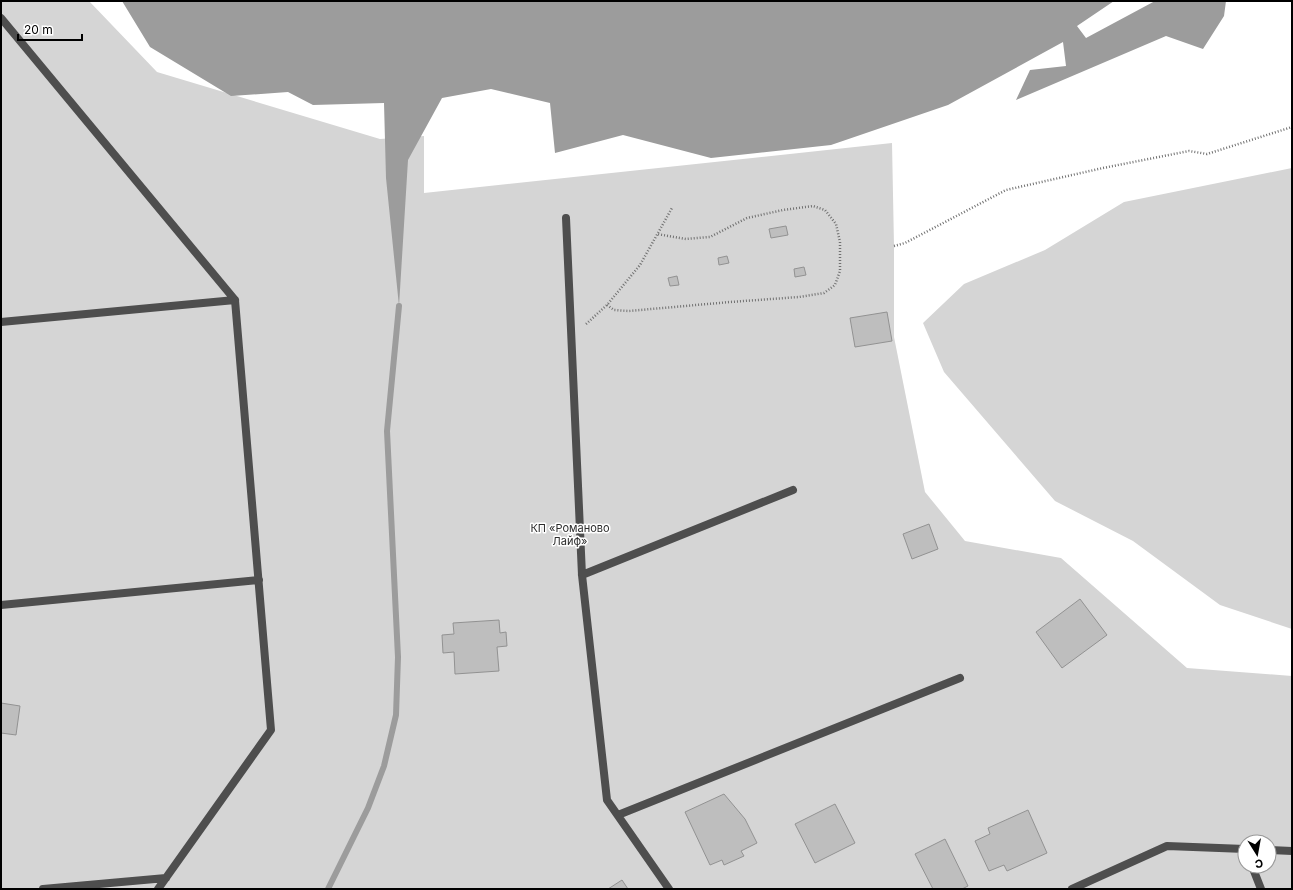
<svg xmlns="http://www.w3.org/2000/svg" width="1293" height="890" viewBox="0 0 1293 890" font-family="Inter,sans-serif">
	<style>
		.green { fill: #d5d5d5; fill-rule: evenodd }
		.water { fill: #9c9c9c }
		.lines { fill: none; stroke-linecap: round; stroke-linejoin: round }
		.stream { stroke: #9c9c9c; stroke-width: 6 }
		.building { fill: #bebebe; stroke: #929292 }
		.path { stroke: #707070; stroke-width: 2.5; stroke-dasharray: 1 2; stroke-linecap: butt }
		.lane { stroke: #4e4e4e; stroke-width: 8 }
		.street { stroke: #4e4e4e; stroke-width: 8 }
		.labels { text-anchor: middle; stroke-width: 3; stroke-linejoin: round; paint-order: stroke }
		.park-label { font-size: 11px; fill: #2c2c2c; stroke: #fff }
	</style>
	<rect width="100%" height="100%" fill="#fff"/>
	<path class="green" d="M 1,1 L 89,1 L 157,72 L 380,139 L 424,136 L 424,193 L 892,143 L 894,246 L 894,337 L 925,492 L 965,541 L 1061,558 L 1187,668 L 1292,676 L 1292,889 L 1,889 ZM 1245,842 L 1269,842 L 1269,866 L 1245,866 Z
		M 1292,168 L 1292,629 L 1220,605 L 1133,541 L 1055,501 L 944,372 L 923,323 L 964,284 L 1045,250 L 1124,202 Z"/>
	<path class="water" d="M 122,1 L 1114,1 L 1077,26 L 1086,38 L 1155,1 L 1226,1 L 1224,16 L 1203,49 L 1166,36 L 1016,100 L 1030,70 L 1066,66 L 1063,42 L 948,105 L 831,145 L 711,158 L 623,135 L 555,153 L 550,103 L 491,89 L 442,98 L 408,160 L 399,306 L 386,178 L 384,103 L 313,105 L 288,92 L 231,96 L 150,47 Z"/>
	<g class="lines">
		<path class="stream" d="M 328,889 L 368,808 L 384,766 L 396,715 L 398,657 L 387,431 L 399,306"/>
	</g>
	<path class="building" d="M 786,226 L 788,235 L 771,238 L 769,229 Z
		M 727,256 L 729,263 L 719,265 L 718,258 Z
		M 804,267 L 806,275 L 795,277 L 794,269 Z
		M 677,276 L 679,285 L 670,286 L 668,278 Z
		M 887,312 L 892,341 L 855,347 L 850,318 Z
		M 929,524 L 938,549 L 912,559 L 903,534 Z
		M 1080,599 L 1107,635 L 1062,668 L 1036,632 Z
		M 499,620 L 500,633 L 506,632 L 507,646 L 497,647 L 499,671 L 455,674 L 454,652 L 443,653 L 442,635 L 454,634 L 453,623 Z
		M 1,703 L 20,706 L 16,735 L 1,733 Z
		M 724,794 L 745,819 L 757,843 L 741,851 L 744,856 L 724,865 L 722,860 L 710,865 L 685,812 Z
		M 835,804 L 855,843 L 815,863 L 795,824 Z
		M 1028,810 L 1047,853 L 1007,871 L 1004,865 L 989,871 L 975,841 L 990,834 L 988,828 Z
		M 945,839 L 968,886 L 962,889 L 933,889 L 915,854 Z
		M 622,880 L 628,889 L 608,889 Z"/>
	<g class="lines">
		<path class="path" d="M 894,246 L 905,243 L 1006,190 L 1103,168 L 1189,151 L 1207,154 L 1292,127
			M 607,305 L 614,310 L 629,311 L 730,302 L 799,297 L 824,293 L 835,285 L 840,271 L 840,242 L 836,224 L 825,210 L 813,206 L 783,210 L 747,218 L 710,237 L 686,239 L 657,234
			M 586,324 L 607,305 L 640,265 L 672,208"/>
		<path class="lane" d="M 1,18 L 235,300
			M 566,218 L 582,575 L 607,800 L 669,889
			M 1,322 L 235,300 L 271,730 L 158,889
			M 582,575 L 793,490
			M 1,605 L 259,580
			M 618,815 L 960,678
			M 1252,866 L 1261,889
			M 43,889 L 166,878"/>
		<path class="street" d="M 1269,850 L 1292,851
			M 1072,889 L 1167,846 L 1245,849"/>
	</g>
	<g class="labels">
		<g class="park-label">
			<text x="570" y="532">КП «Романово<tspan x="570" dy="13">Лайф»</tspan></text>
		</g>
	</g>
	<rect width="1293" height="890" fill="none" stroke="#000000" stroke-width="4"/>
	<g transform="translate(1257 854) rotate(169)"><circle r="19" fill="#ffffff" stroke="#999999"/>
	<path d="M0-3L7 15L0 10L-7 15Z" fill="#000000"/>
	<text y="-6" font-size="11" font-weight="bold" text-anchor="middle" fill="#000000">С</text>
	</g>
	<path d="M18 34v6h64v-6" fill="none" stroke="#000000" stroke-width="2"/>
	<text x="24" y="34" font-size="12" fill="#000000" stroke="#ffffff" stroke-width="3" paint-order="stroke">20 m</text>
</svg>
